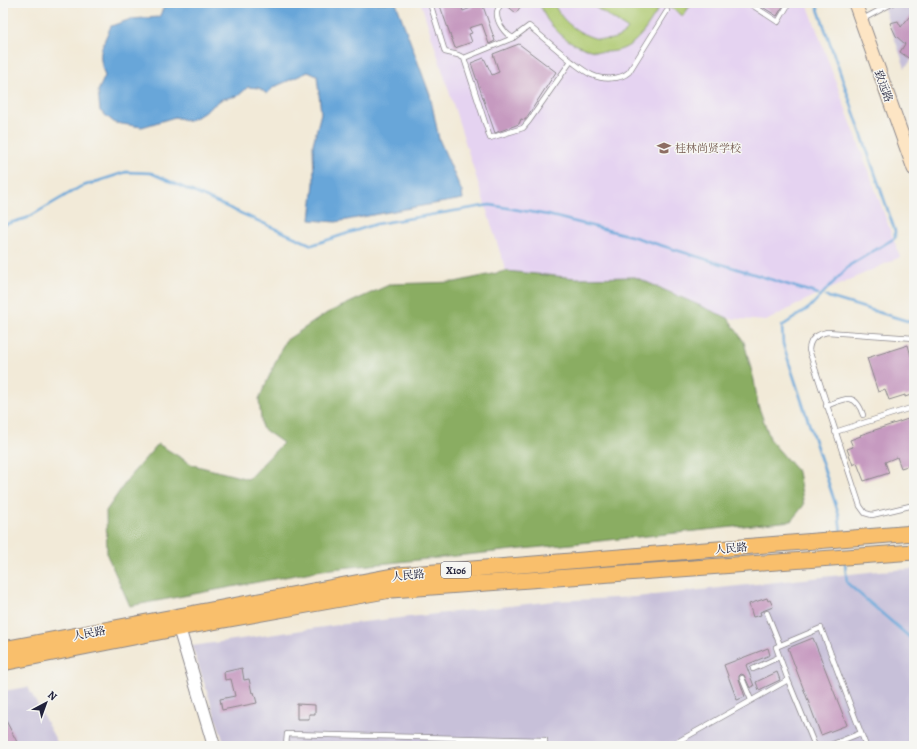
<svg xmlns="http://www.w3.org/2000/svg" width="917" height="749" viewBox="0 0 917 749" font-family="Alegreya,'Noto Serif SC',serif">
	<style>
		.built { fill: #e5d3f1 }
		.industrial { fill: #c7c0d9 }
		.green { fill: #aec96f; stroke: #687655 }
		.forest { fill: #8aad62; stroke: #56684e }
		.water { fill: #67a6d9; stroke: #44648a }
		.lines { fill: none; stroke-linecap: round; stroke-linejoin: round }
		.stream { stroke: #67a6d9; stroke-width: 2.5 }
		.building { fill: #c69ac0 }
		.service-casing { stroke: #8a868a; stroke-width: 6 }
		.tertiary-casing { stroke: #8a868a; stroke-width: 14 }
		.secondary-casing { stroke: #8a868a; stroke-width: 15 }
		.primary-casing { stroke: #8a868a; stroke-width: 17 }
		.service { stroke: #fff; stroke-width: 4.5 }
		.tertiary { stroke: #fff; stroke-width: 12 }
		.secondary { stroke: #fde5c4; stroke-width: 13 }
		.primary { stroke: #f9bf6c; stroke-width: 15 }
		.labels { text-anchor: middle; stroke-width: 3; stroke-linejoin: round; paint-order: stroke }
		.shield { fill: #f6f6f2; stroke: #626272; stroke-width: 1 }
		.shield-label { font-size: 10px; font-weight: bold; fill: #22223b }
		.street-label { font-size: 11px; fill: #22223b; stroke: #f6f6f2 }
		.education-label { font-size: 11px; fill: #785e54; stroke: #f6f6f2; text-anchor: start }
	</style>
	<rect width="100%" height="100%" fill="#f6f6f2"/>
	<filter id="ink" filterUnits="userSpaceOnUse"><feTurbulence type="fractalNoise" baseFrequency=".025" numOctaves="2"/><feDisplacementMap in="SourceGraphic" scale="8" xChannelSelector="R" yChannelSelector="G"/><feConvolveMatrix kernelMatrix="1 2 1 2 8 2 1 2 1" color-interpolation-filters="sRGB"/></filter>
	<filter id="wash" filterUnits="userSpaceOnUse"><feTurbulence type="fractalNoise" baseFrequency=".012" numOctaves="4" result="noise"/><feDisplacementMap in="SourceGraphic" scale="16" xChannelSelector="R" yChannelSelector="G"/><feGaussianBlur stdDeviation="0.9" result="paint"/><feColorMatrix in="noise" values="0 0 0 0 0 0 0 0 0 0 0 0 0 0 0 0 0 1.4 0 .05"/><feComposite in="paint" operator="in"/></filter>
	<g filter="url(#wash)">
		<rect width="100%" height="100%" fill="#f2ead8"/>
		<path class="built" d="M 421,3 L 807,3 L 900,257 L 806,300 L 766,321 L 728,318 L 635,277 L 576,278 L 506,271 Z"/>
		<path class="industrial" d="M 882,3 L 914,3 L 914,57 L 905,68 Z
			M 914,569 L 914,746 L 225,746 L 192,646 L 345,624 L 555,601 L 636,597 L 878,571 Z
			M 28,687 L 59,746 L 3,746 L 3,691 Z"/>
		<path class="green" d="M 537,3 L 554,3 C 562,28 608,55 628,29 L 589,3 L 662,3 C 654,16 646,31 635,41 C 614,61 578,51 559,33 C 555,29 551,25 548,21 C 544,16 543,7 537,3 Z
			M 669,3 L 692,3 L 683,16 L 667,5 Z"/>
		<path class="forest" d="M 506,271 L 576,278 L 635,277 L 728,318 L 744,342 L 754,380 L 758,405 L 771,441 L 798,472 L 804,505 L 791,521 L 322,570 L 130,606 L 107,555 L 106,511 L 130,476 L 158,444 L 193,465 L 248,479 L 283,443 L 262,428 L 259,399 L 285,341 L 327,313 L 391,284 L 455,282 Z"/>
		<path class="water" d="M 166,3 L 396,3 L 430,95 L 439,139 L 462,192 L 463,199 L 410,208 L 336,222 L 310,220 L 314,183 L 313,144 L 321,113 L 317,76 L 308,72 L 274,87 L 267,94 L 259,88 L 248,87 L 238,96 L 222,99 L 202,114 L 188,121 L 175,117 L 142,127 L 115,123 L 100,111 L 98,91 L 105,76 C 97,53 101,48 111,26 L 131,19 L 159,17 Z"/>
		<g class="lines">
			<path class="stream" d="M 816,3 L 895,231 L 895,238 L 850,265 L 809,308 L 782,326 L 783,344 L 839,515 L 841,534
				M 3,225 L 27,218 L 80,187 L 126,172 L 151,173 L 312,245 L 376,224 L 490,205 L 548,215 L 631,236 L 818,294
				M 825,296 L 914,323
				M 845,563 L 847,583 L 914,641"/>
		</g>
		<g id="blocks">
			<path class="building" d="M 439,3 L 460,3 L 463,11 L 471,8 L 475,3 L 482,3 L 495,41 L 489,44 L 482,24 L 469,28 L 472,33 L 469,34 L 472,42 L 455,48 Z
				M 505,3 L 523,3 L 516,13 L 505,4 Z
				M 756,3 L 785,3 L 777,16 Z
				M 914,11 L 914,56 L 911,60 L 900,52 L 905,44 L 896,36 L 890,23 L 898,21 L 901,27 Z
				M 519,44 L 556,72 L 525,120 L 521,119 L 519,124 L 495,133 L 471,63 L 484,58 L 492,75 L 499,72 L 493,54 Z
				M 908,345 L 911,356 L 914,355 L 914,394 L 905,397 L 905,395 L 889,400 L 885,389 L 878,392 L 867,358 Z
				M 914,417 L 914,464 L 901,468 L 897,457 L 885,462 L 889,473 L 864,481 L 857,463 L 853,465 L 847,449 L 853,447 L 850,440 L 861,436 L 860,435 Z
				M 767,598 L 768,601 L 770,600 L 773,607 L 760,612 L 761,615 L 753,617 L 749,604 Z
				M 813,638 L 847,725 L 821,735 L 788,648 Z
				M 768,648 L 770,655 L 746,665 L 754,686 L 750,688 L 744,675 L 741,674 L 739,676 L 739,679 L 745,697 L 737,700 L 724,665 Z
				M 242,668 L 244,680 L 249,679 L 252,693 L 254,692 L 257,703 L 222,710 L 220,699 L 235,696 L 231,679 L 225,680 L 224,672 Z
				M 777,672 L 780,680 L 759,690 L 756,682 Z
				M 297,704 L 315,705 L 315,714 L 309,714 L 309,719 L 297,719 Z
				M 3,715 L 17,742 L 9,746 L 3,746 Z"/>
		</g>
	</g>
	<g filter="url(#ink)">
		<use href="#blocks" fill-opacity="0" stroke="#8a868a" stroke-width="1"/>
		<g class="lines">
			<defs>
				<path id="service" d="M 430,3 L 445,52 L 458,55 L 464,58 L 490,138 L 523,128 L 529,121 L 571,61 L 529,26 L 513,38 C 505,34 496,22 497,12 C 498,8 500,6 501,3
					M 749,3 L 778,22 L 789,3
					M 863,19 L 893,3
					M 464,58 L 513,38
					M 571,61 C 578,66 585,72 592,75 C 603,80 620,80 629,72 L 667,11
					M 914,338 L 827,332 C 816,335 810,338 809,350 L 860,506 L 865,513 L 872,515 L 914,505
					M 826,406 C 844,399 855,391 863,415
					M 835,432 L 914,407
					M 767,613 L 780,645
					M 753,669 L 779,657
					M 742,678 L 751,700
					M 788,680 L 776,647 L 821,628 L 866,746
					M 286,746 L 287,734 L 545,740 L 545,746
					M 670,746 L 788,680 L 815,746
					M 828,746 L 861,733"/>
				<path id="tertiary" d="M 179,628 L 214,746"/>
				<path id="secondary" d="M 855,3 L 914,169"/>
				<path id="primary" d="M 3,649 L 398,575 L 914,533
					M 3,663 L 179,628 L 391,590 L 914,552"/>
			</defs>
			<use href="#service" class="service-casing"/>
			<use href="#tertiary" class="tertiary-casing"/>
			<use href="#secondary" class="secondary-casing"/>
			<use href="#primary" class="primary-casing"/>
			<use href="#service" class="service"/>
			<use href="#tertiary" class="tertiary"/>
			<use href="#secondary" class="secondary"/>
			<use href="#primary" class="primary"/>
		</g>
	</g>
	<defs>
		<symbol id="school-bare" viewBox="-9 -9 18 18"><path d="M0-5L7-2L0 1L-7-2ZM-4 1L0 2.5L4 1V4Q0 6-4 4Z" fill="#8d6e63" stroke="#f6f6f2" stroke-width="2.5" paint-order="stroke"/></symbol>
	</defs>
	<g fill-rule="evenodd">
		<use href="#school-bare" x="654" y="138" width="20" height="20"/>
	</g>
	<g class="labels">
		<rect class="shield" x="441" y="562" width="30" height="16" rx="3"/>
		<g class="shield-label">
			<text x="456" y="574">X106</text>
		</g>
		<g class="street-label">
			<text transform="translate(884 86) rotate(70)" y="4">致远路</text>
			<text transform="translate(731 548) rotate(-5)" y="4">人民路</text>
			<text transform="translate(408 575) rotate(-6)" y="4">人民路</text>
			<text transform="translate(89 633) rotate(-11)" y="4">人民路</text>
		</g>
		<g class="education-label">
			<text x="675" y="152">桂林尚贤学校</text>
		</g>
	</g>
	<rect width="917" height="749" fill="none" stroke="#f6f6f2" stroke-width="16"/>
	<g transform="translate(46 703) rotate(41)" stroke="#f6f6f2" stroke-width="3" paint-order="stroke">
	<path d="M0-3L7 15L0 10L-7 15Z" fill="#22223b"/>
	<text y="-6" font-size="11" font-weight="bold" text-anchor="middle" fill="#22223b">N</text>
	</g>
</svg>
